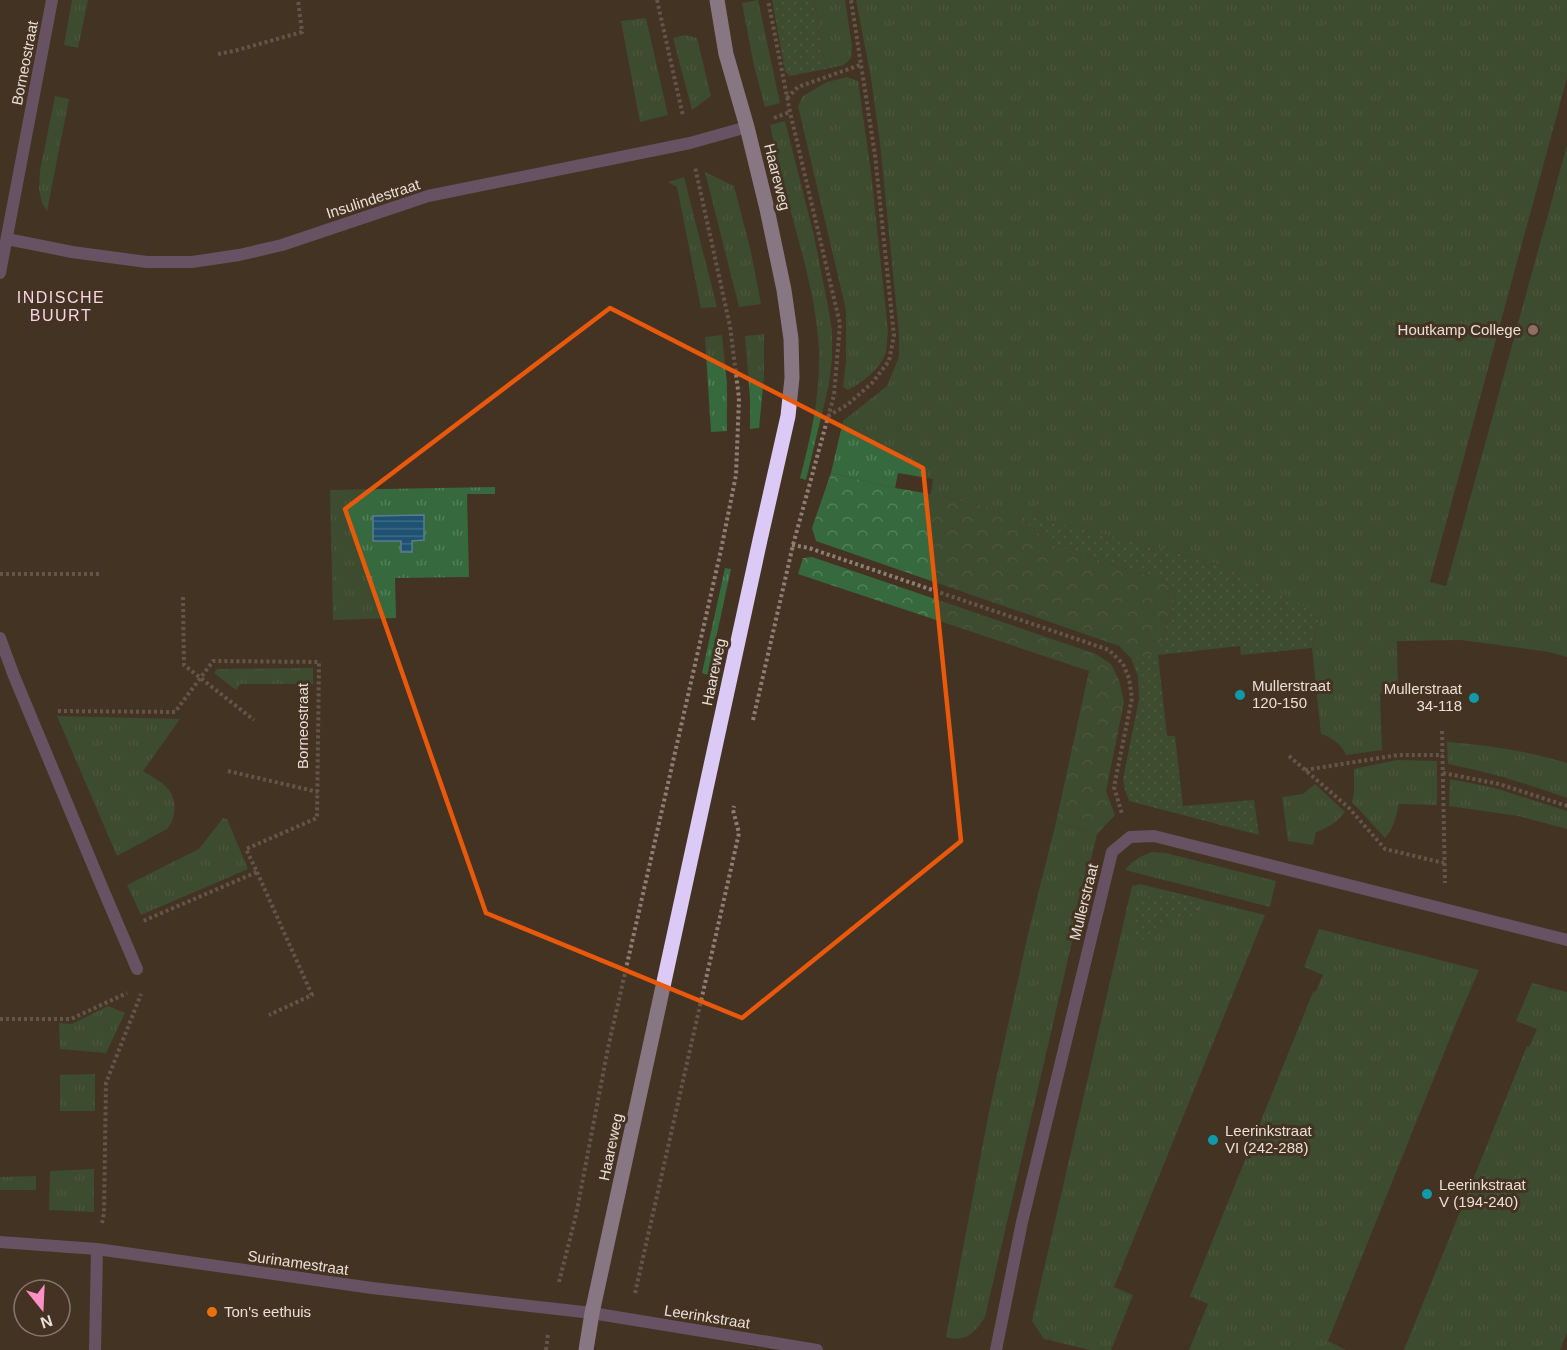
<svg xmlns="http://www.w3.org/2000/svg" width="1567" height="1350" viewBox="0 0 1567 1350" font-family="Arial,sans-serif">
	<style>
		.grass { fill: url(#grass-tufts) }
		.forest { fill: url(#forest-crowns) }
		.garden { fill: url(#garden-dots) }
		.water { fill: url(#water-rules); stroke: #5b7c90; stroke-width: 1.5 }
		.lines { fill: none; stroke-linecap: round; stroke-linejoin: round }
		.path { stroke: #8d7f72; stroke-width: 4; stroke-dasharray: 3 3; stroke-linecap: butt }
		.street { stroke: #9079af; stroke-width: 12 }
		.primary { stroke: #dccaf6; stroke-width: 15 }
		.marked { fill: none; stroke: #e8590c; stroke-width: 4.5; stroke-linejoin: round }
		.education-dot { fill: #8d6e63; stroke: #443323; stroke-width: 2 }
		.culture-dot { fill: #0f9aa8; stroke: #443323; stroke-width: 2 }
		.food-dot { fill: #e8710a; stroke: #443323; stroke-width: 2 }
		.labels { text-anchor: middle; stroke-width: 6; stroke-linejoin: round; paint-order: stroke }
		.street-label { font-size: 15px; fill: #eadfd5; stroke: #443323 }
		.poi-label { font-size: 15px; fill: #eadfd5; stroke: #443323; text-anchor: start }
		.neighbourhood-label { font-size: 16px; letter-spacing: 1.5px; fill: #f6d6e3; stroke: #443323 }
	</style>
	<defs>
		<pattern id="grass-tufts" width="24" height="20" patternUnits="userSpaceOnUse" patternTransform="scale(1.5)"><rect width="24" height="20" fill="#366a3e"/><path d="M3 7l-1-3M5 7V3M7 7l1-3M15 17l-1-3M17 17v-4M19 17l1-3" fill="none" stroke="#537f59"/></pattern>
		<pattern id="forest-crowns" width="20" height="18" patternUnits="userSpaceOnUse" patternTransform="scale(1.5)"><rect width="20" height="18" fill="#366a3e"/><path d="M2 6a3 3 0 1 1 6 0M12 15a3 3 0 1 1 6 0" fill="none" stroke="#537f59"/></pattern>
		<pattern id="garden-dots" width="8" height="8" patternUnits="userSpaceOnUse" patternTransform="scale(1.5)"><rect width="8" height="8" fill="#366a3e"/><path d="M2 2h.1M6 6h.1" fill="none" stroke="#537f59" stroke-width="1.8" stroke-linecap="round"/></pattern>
		<pattern id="water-rules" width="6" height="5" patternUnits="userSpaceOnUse" patternTransform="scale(1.5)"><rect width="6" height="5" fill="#1e5272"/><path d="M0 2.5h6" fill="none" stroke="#3f6a85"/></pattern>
	</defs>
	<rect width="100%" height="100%" fill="#443323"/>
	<path class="grass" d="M 72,0 L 88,0 L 78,48 L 64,45 Z
		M 758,0 L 780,103 L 765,107 L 754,66 L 742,3 Z
		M 814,0 L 845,0 L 852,46 L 851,58 L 844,65 L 826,69 Z
		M 856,0 L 1567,0 L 1567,78 L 1430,582 L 1446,586 L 1567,145 L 1567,657 L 1549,652 L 1461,640 L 1397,641 L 1398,691 L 1380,693 L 1382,750 L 1346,755 C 1341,744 1333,738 1321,734 L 1312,648 L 1321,615 L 1223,566 L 1148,545 L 931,494 L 933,479 L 898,473 L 895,488 L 831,473 L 843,421 L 887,386 L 899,357 L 899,334 L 880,143 L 871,78 Z
		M 646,18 L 668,115 L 640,122 L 621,21 Z
		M 685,35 L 697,38 L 711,96 L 692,110 L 673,38 Z
		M 847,77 L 858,81 L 871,172 L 888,331 C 887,337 887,345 886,351 C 882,368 862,383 848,390 L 843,387 L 846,361 L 846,310 L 798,106 L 803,96 L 827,82 Z
		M 55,96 L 69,99 L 47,211 L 42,203 L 39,189 L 40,171 Z
		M 785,121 L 814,236 L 828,306 L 832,331 L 832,359 L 829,384 L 806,480 L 800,478 C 811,438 820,395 819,352 C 817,302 802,253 789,205 C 782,179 776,152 770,125 Z
		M 705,172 L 734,186 L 751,252 L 761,304 L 739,307 Z
		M 684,177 L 717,307 L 701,308 L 677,187 L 668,182 Z
		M 764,334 L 764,377 L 759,428 L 750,429 L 750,398 L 745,336 Z
		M 722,335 L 727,384 L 727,431 L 711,432 L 705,337 Z
		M 495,487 L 495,494 L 467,494 L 469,577 L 395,578 L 396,618 L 333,620 L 330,490 Z
		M 725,568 L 731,569 L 708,675 L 702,673 Z
		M 313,668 L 313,684 L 240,684 L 236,690 L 214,673 L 217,669 Z
		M 57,716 L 180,719 L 143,771 C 151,776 161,781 167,788 C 178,798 176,819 167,829 L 117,856 Z
		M 1447,742 C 1488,745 1528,751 1567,763 L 1567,798 C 1528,784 1489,772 1448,764 Z
		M 1397,760 L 1437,761 L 1437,805 L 1399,804 C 1396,816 1394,828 1385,838 L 1352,802 L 1354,792 L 1354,769 Z
		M 1450,779 L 1495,788 L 1567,811 L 1567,829 L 1518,816 L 1449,806 Z
		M 1315,784 L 1345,812 C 1337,822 1328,828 1316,832 L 1313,845 L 1288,841 L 1282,797 L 1303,794 Z
		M 223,818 L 227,819 L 248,869 L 141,915 L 127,885 L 199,849 Z
		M 1056,822 L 1097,834 L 985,1317 C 975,1333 965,1343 946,1337 L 990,1107 L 1028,934 Z
		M 1152,852 L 1166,853 L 1276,881 L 1270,907 L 1125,870 C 1133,860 1141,856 1152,852 Z
		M 1140,884 L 1265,915 L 1114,1287 L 1133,1295 L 1111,1350 L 1090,1350 L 1044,1339 L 1032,1321 L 1132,886 Z
		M 1319,929 L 1479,970 L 1459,1016 L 1328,1341 L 1346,1350 L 1189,1350 L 1208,1304 L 1190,1296 L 1313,992 L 1316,991 L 1323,975 L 1304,967 Z
		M 1532,983 L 1567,992 L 1567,1333 L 1560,1350 L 1404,1350 L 1527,1046 L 1529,1047 L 1537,1029 L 1516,1021 Z
		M 108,1006 L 125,1013 L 106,1053 L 60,1049 L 59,1023 L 72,1024 Z
		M 95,1074 L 95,1111 L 60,1111 L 60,1075 Z
		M 94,1169 L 94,1212 L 49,1210 L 50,1171 Z
		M 36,1176 L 36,1190 L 0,1190 L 0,1177 Z"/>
	<path class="forest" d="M 831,473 L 895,488 L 931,494 L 1014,513 L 1054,545 L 1167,582 L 1176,594 L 1158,655 L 1131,658 L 1119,646 L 816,541 L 812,528 Z
		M 812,557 L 1096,654 L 1111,664 L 1119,680 L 1124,702 L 1106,791 L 1115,815 L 1097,834 L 1056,822 L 1089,671 L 798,574 L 803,558 Z"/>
	<path class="garden" d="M 772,0 L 814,0 L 826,69 L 789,76 L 785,71 Z
		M 1014,513 L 1148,545 L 1223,566 L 1321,614 L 1312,648 L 1241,655 L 1240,646 L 1158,655 L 1167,736 L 1175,736 L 1183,806 L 1254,800 L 1259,835 L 1129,801 L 1125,790 L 1123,779 L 1139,699 L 1138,677 L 1131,658 L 1158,654 L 1176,594 L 1167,582 L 1054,545 Z
		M 1168,894 L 1185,895 L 1201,899 L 1195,920 C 1162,915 1161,924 1138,944 L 1134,944 C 1130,936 1131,930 1134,921 C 1135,917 1134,912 1135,907 C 1138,895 1158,895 1168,894 Z"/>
	<path class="water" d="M 424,515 L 424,540 L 412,541 L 412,552 L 401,552 L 401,541 L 373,541 L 373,516 Z"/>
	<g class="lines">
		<path class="path" d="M 657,0 L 683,116
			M 218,54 L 234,51 L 302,32 L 298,0
			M 787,98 L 798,87 L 860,65
			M 774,118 L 790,112
			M 828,416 L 847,405 L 872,383 L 889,361 L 894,336 L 875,155 L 851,0
			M 792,545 L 809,548 L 1109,650 L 1123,664 L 1129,678 L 1132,698 L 1114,787 L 1122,814
			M 0,574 L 100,574
			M 183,597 L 184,665 L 254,720
			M 58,711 L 175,712 L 213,661 L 319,662 L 317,818 L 246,849 L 257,872 L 143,921
			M 753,720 L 793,545 L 834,395 L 840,324 L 790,112 L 768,0
			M 1442,731 L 1445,883
			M 1289,756 L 1349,808 L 1385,849 L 1444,863
			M 1305,770 L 1398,755 L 1443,755
			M 228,771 L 318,792
			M 1443,773 L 1499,784 L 1567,806
			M 257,872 L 312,995 L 269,1015
			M 0,1019 L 71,1019 L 127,993
			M 102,1223 L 104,1213 L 106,1083 L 141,994
			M 559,1282 L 576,1215 L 608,1048 L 721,550 L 736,475 L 739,398 L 730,326 L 695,167
			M 635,1293 L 739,833 L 733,810 L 734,806
			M 546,1350 L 548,1334"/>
		<path class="street" d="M 7,239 L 72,252 L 147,262 L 192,262 L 239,255 L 282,245 L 428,196 L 690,143 L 747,127
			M 0,273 L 52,0
			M 0,638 L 14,676 L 99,880 L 137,969
			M 0,1242 L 97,1249 L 372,1288 L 592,1313 L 817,1350
			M 95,1350 L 97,1249
			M 996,1350 L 1022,1222 L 1112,852 L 1130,837 L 1154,836 L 1567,940"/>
		<path class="primary" d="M 586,1350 L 592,1313 L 760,540 L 788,416 L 792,378 L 791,339 L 784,290 L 767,209 L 747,127 L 726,54 L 717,0"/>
	</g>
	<path d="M0 0H1567V1350H0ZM 610,308 L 923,468 L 961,841 L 742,1018 L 486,913 L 345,509 Z" fill="#443323" fill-opacity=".55" fill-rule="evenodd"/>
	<path class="marked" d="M 610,308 L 923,468 L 961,841 L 742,1018 L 486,913 L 345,509 Z"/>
	<circle class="education-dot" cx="1533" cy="330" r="6"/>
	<g class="culture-dot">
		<circle cx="1240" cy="695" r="6"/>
		<circle cx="1474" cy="698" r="6"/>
		<circle cx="1213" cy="1140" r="6"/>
		<circle cx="1427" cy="1194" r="6"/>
	</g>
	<circle class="food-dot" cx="212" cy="1312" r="6"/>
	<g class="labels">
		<g class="street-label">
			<text transform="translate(25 63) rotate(-79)" y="5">Borneostraat</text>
			<text transform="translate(777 177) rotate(76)" y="5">Haareweg</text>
			<text transform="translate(373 199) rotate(-18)" y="5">Insulindestraat</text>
			<text transform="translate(714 672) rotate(-78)" y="5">Haareweg</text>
			<text transform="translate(303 726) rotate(-90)" y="5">Borneostraat</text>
			<text transform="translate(1084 902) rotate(-76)" y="5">Mullerstraat</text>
			<text transform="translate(611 1147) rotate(-78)" y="5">Haareweg</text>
			<text transform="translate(298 1263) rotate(8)" y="5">Surinamestraat</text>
			<text transform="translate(707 1317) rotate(9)" y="5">Leerinkstraat</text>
		</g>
		<g class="poi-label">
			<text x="1521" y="335" text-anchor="end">Houtkamp College</text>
			<text x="1252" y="691">Mullerstraat<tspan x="1252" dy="17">120-150</tspan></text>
			<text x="1462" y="694" text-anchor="end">Mullerstraat<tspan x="1462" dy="17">34-118</tspan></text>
			<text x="1225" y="1136">Leerinkstraat<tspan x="1225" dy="17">VI (242-288)</tspan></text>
			<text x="1439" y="1190">Leerinkstraat<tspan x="1439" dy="17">V (194-240)</tspan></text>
			<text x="224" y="1317">Ton's eethuis</text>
		</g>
		<g class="neighbourhood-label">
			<text x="61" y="303">INDISCHE<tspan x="61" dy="18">BUURT</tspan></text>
		</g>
	</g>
	<g transform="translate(42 1308) rotate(162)"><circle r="28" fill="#443323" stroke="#86786a" stroke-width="1.5"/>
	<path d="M0-4.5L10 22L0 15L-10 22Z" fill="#fc8fc3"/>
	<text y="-9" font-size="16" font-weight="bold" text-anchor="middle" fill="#eadfd5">N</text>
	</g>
</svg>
